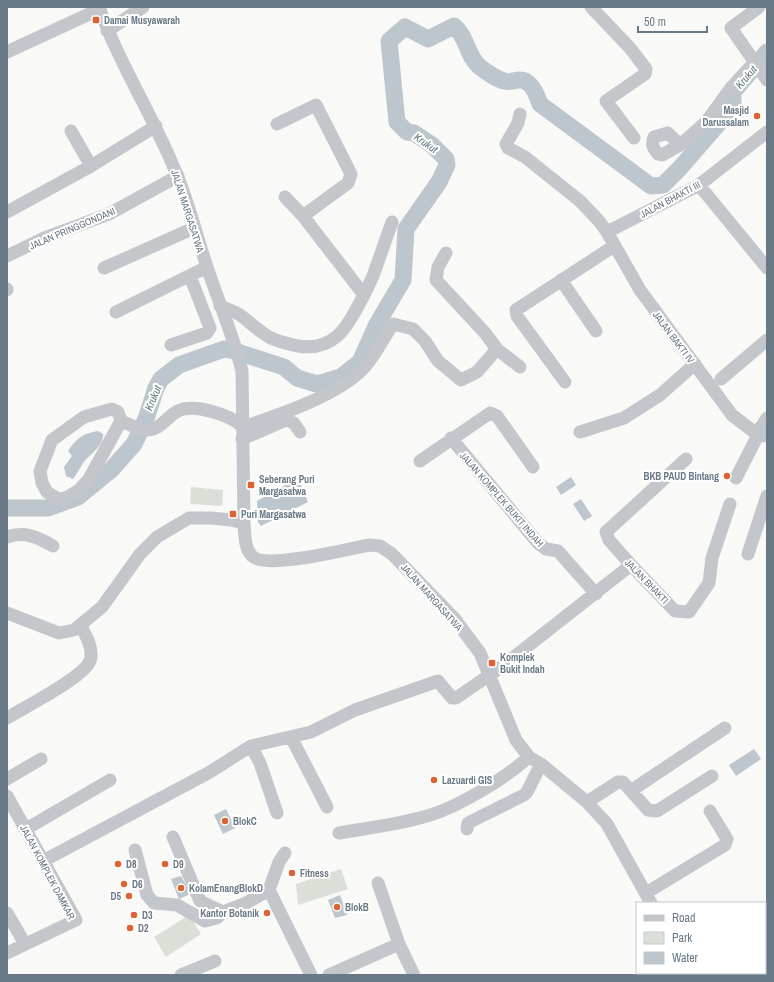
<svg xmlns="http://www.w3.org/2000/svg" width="774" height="982" viewBox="0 0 774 982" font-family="'Archivo Narrow',sans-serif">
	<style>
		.green { fill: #dae0d8 }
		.water { fill: #bdc6cc }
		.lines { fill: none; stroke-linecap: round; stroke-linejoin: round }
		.river { stroke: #bdc6cc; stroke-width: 17 }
		.minor { stroke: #c3c6ca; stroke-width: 13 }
		.poi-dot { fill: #dc6333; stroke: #fff; stroke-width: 1.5 }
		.labels { text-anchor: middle; stroke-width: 4; stroke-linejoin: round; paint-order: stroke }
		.poi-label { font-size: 10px; font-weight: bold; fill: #697886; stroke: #fff; text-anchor: start }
		.street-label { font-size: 10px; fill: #697886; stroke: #fff }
		.water-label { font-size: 11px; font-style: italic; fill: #657881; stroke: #fff }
	</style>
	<rect width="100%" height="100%" fill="#f9f9f7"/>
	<path class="green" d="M 191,487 L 223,490 L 222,506 L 190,504 Z
		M 341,869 L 348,889 L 298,905 L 296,884 Z
		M 189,915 L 201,934 L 166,957 L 154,937 Z"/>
	<path class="water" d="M 98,431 L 103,434 C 104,446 90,454 83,463 C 80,468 77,474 73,479 L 66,476 L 64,467 L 72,456 L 68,451 C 76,438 84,433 98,431 Z
		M 571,477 L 576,485 L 561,495 L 556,487 Z
		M 298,478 L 308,502 L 261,526 L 258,522 L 257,501 Z
		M 581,499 L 592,516 L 584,521 L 573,504 Z
		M 754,749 L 761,759 L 736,776 L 729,765 Z
		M 226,809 L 235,828 L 223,834 L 214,815 Z
		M 181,876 L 189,890 L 188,895 L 179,899 L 171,879 Z
		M 340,895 L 347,915 L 335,918 L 328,900 Z"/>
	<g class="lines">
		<path class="river" d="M 7,508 L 48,508 L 78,497 L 111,470 L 134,444 L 146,419 L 156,388 L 161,379 L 179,365 L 224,349 L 231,350 L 284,367 L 297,378 L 317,384 L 341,377 L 360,362 L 377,324 L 403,280 L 406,229 L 439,182 L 447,165 L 446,159 L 432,145 L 414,133 L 407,132 L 397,122 L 389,41 L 405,27 L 428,39 L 454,26 C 467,36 467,57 480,67 C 486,72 497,79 504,81 C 508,83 515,80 519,80 C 531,79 537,95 540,104 L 651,186 L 663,185 L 680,168 L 719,123 L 733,102 L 733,92 L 767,52"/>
		<path class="minor" d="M 99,7 C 120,66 154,117 177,175 C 189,204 197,237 207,267 C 217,297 229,326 238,356 L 242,371 L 244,523 C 245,534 244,548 252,556 C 266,570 348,549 369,545 L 380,546 L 392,554 L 454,618 L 480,653 L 516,740 L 529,757 L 541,764 L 587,802 L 607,824 L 651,903
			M 591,7 L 630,48 L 646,69 L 645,74 L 606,101 L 634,138
			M 759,7 L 731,28 L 767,80
			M 107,31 L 143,7
			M 7,52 L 100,9
			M 520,114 L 518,123 L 506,144 L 508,148 L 525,157 L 580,201 L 599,221 L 607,232 L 640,290 L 732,415 L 758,435 L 767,436
			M 71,131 L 91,166
			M 680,145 L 668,133 L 654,137 C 651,145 653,148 658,154 L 662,155 L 680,145 L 707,121 L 730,89 L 754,63
			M 699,185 L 767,268
			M 285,197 L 303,216
			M 7,212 L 91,166 L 156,126
			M 607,232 L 699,185 L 767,132
			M 446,253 L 438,267 L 436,280 L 485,333 L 497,349
			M 7,256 L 44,238 L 109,214 L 178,176
			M 104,268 L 194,228
			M 561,280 L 596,331
			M 7,289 L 7,290
			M 364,295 L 373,276 L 392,222
			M 220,306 C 227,309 234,311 240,315 C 250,322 258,331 269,337 C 278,342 289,344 298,346 C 337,352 348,324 364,295 L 303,216 L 348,183 L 351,174 L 316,105 L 277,124
			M 116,312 L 207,267
			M 171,345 L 207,333 L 210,328 L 190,276
			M 721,379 L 767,340
			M 565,382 L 517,316 L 516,310 L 614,246
			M 121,421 L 89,479 L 79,490 L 66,498 L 60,499 L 56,498 L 47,492 L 42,483 L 40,471 L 52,440 L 84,417 L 112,409 L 118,412 L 121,421 C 129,424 138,430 147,430 C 161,430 167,416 178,411 C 194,403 230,415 242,426 L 249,425 C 282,414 337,395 362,370 C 374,358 383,339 393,324 L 413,329 L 425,341 L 438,361 L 461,380 L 477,372 L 497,349 L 520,367
			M 580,432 L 624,418 L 660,395 L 695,364
			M 754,432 L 759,430 L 767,418
			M 451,438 L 538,543 L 546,549 L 558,551 L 596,594
			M 242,439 L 286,420 L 294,423 L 300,432
			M 686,459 L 606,532 L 609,540 L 631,565 L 675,611 L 689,612 L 709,583 L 712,558 L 730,504
			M 420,461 L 490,413 L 497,416 L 533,467
			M 736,478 L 758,435
			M 7,537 C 24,531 38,537 53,546
			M 748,554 L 767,496
			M 7,613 L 59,633 L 74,630 L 102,607 L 140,554 L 157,537 L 189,518 L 211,518 L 231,520 L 244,523
			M 7,718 C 25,707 83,678 90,661 C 94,649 86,636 81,626
			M 291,737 L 327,807
			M 251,746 L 260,763 L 277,813
			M 7,779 L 41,759
			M 632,790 L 725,728
			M 7,796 L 76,920 L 7,953
			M 587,802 L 618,782 L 623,782 L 648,810 L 657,811 L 712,776
			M 26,829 L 110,780
			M 467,829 L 468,823 L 524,795 L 527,792 L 541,764
			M 339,833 C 367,828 396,825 423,817 C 456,809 504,779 529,757
			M 173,837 L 200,901 L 223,912
			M 135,850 L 147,895 L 154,903 L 177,905 L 205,921 L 217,918 L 223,912 L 246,903 L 269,890
			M 285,853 L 279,862 L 269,890 L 311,975
			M 43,861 L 210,772 L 251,746 L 311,732 L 355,710 L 438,681 L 452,698 L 456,698 L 500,668 L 631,565
			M 378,883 L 399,944 L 414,975
			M 646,893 L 725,845 L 727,839 L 710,811
			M 7,913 L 25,944
			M 692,973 L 693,975
			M 181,975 L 215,961
			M 329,975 L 399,944"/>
	</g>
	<g class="poi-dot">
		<rect x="92" y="16" width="8" height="8" rx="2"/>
		<circle cx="757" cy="116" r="4"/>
		<circle cx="727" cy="476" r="4"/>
		<rect x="247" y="481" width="8" height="8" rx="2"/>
		<rect x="229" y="510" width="8" height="8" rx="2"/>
		<rect x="488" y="659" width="8" height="8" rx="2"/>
		<circle cx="434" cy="780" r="4"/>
		<circle cx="225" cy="821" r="4"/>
		<circle cx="118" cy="864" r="4"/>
		<circle cx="165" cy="864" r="4"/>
		<circle cx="292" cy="873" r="4"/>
		<circle cx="124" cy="884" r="4"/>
		<circle cx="181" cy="888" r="4"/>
		<circle cx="129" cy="896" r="4"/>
		<circle cx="337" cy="907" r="4"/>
		<circle cx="267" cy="913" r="4"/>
		<circle cx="134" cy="915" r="4"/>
		<circle cx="130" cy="928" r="4"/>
	</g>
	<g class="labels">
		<g class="poi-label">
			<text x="104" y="24">Damai Musyawarah</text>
			<text x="749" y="114" text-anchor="end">Masjid<tspan x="749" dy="12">Darussalam</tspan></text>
			<text x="719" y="480" text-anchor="end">BKB PAUD Bintang</text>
			<text x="259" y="483">Seberang Puri<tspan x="259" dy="12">Margasatwa</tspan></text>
			<text x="241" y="518">Puri Margasatwa</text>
			<text x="500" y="661">Komplek<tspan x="500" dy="12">Bukit Indah</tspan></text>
			<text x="442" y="784">Lazuardi GIS</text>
			<text x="233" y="825">BlokC</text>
			<text x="126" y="868">D8</text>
			<text x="173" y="868">D9</text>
			<text x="300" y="877">Fitness</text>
			<text x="132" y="888">D6</text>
			<text x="189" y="892">KolamEnangBlokD</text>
			<text x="121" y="900" text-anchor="end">D5</text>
			<text x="345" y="911">BlokB</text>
			<text x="259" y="917" text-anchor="end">Kantor Botanik</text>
			<text x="142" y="919">D3</text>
			<text x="138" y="932">D2</text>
		</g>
		<g class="street-label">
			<text transform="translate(670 199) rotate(-28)" y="4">JALAN BHAKTI III</text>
			<text transform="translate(188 211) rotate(72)" y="4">JALAN MARGASATWA</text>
			<text transform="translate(72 228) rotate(-23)" y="4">JALAN PRINGGONDANI</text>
			<text transform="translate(674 337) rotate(53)" y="4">JALAN BAKTI IV</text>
			<text transform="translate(502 499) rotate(49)" y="4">JALAN KOMPLEK BUKIT INDAH</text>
			<text transform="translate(647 581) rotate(46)" y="4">JALAN BHAKTI</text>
			<text transform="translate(432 597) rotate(48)" y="4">JALAN MARGASATWA</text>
			<text transform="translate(48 872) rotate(62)" y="4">JALAN KOMPLEK DAMKAR</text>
		</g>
		<g class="water-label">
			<text transform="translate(746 77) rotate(-49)" y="4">Krukut</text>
			<text transform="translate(426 143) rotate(35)" y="4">Krukut</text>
			<text transform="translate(153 398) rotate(-67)" y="4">Krukut</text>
		</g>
	</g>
	<rect width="774" height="982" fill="none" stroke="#697886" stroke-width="16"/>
	<rect x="636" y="902" width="130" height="72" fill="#ffffff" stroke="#c3c9cf"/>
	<rect x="644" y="915" width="20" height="6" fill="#c3c6ca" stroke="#c3c9cf"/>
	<text x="672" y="922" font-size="12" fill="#697886">Road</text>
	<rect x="644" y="932" width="20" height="12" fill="#dae0d8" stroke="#c3c9cf"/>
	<text x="672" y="942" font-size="12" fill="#697886">Park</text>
	<rect x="644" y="952" width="20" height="12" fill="#bdc6cc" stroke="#c3c9cf"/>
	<text x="672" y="962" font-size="12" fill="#697886">Water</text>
	<path d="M638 26v6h69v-6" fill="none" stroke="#697886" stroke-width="2"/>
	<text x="644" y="26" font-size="12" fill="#697886" stroke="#ffffff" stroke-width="3" paint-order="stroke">50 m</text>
</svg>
